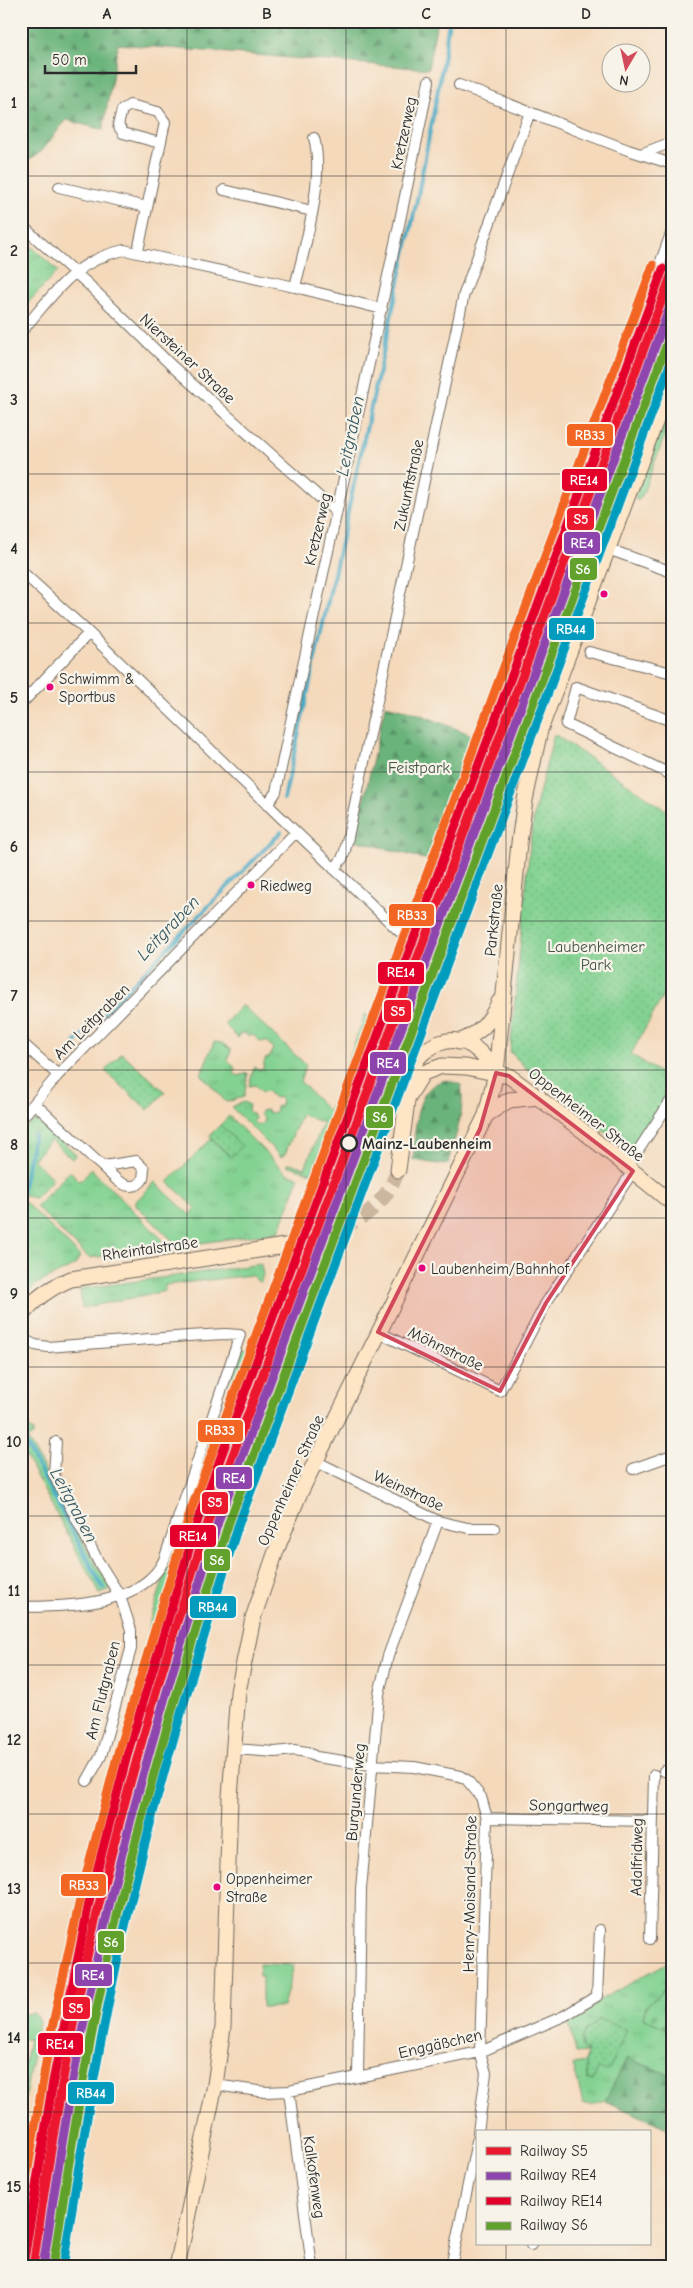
<svg xmlns="http://www.w3.org/2000/svg" width="693" height="2288" viewBox="0 0 693 2288" font-family="'Comic Neue',sans-serif">
	<style>
		.grass { fill: url(#grass-tufts); stroke: #577e5e }
		.forest { fill: url(#forest-firs); stroke: #4a7054 }
		.cemetery { fill: url(#cemetery-stones); stroke: #577e5e }
		.park { fill: url(#park-dots); stroke: #577e5e }
		.garden { fill: #83d292; stroke: #577e5e }
		.lines { fill: none; stroke-linecap: round; stroke-linejoin: round }
		.stream { stroke: #44a9c4; stroke-width: 4 }
		.secondary-tunnel { stroke: #ccb69e; stroke-width: 15; stroke-dasharray: 15 8; stroke-linecap: butt }
		.street-casing { stroke: #71685d; stroke-width: 12 }
		.secondary-casing { stroke: #71685d; stroke-width: 17 }
		.street { stroke: #fff; stroke-width: 10 }
		.secondary { stroke: #fde5c5; stroke-width: 15 }
		.rail-1-casing { stroke: #f7f3e8; stroke-width: 12 }
		.rail-2-casing { stroke: #f7f3e8; stroke-width: 12 }
		.rail-3-casing { stroke: #f7f3e8; stroke-width: 12 }
		.rail-4-casing { stroke: #f7f3e8; stroke-width: 12 }
		.rail-5-casing { stroke: #f7f3e8; stroke-width: 12 }
		.rail-6-casing { stroke: #f7f3e8; stroke-width: 12 }
		.rail-1 { stroke: #ec192e; stroke-width: 9 }
		.rail-2 { stroke: #8e44ad; stroke-width: 9 }
		.rail-3 { stroke: #e4002b; stroke-width: 9 }
		.rail-4 { stroke: #61a12c; stroke-width: 9 }
		.rail-5 { stroke: #f26522; stroke-width: 9 }
		.rail-6 { stroke: #049cbe; stroke-width: 9 }
		.marked { fill: #d1495b; fill-opacity: 0.2; stroke: #d1495b; stroke-width: 4; stroke-linejoin: round }
		.grid { fill: none; stroke: #2b2b2b; stroke-width: 1; stroke-opacity: 0.55 }
		.bus-dot { fill: #e5007d; stroke: #f7f3e8; stroke-width: 2 }
		.stop-dot { fill: #f7f3e8; stroke: #2b2b2b; stroke-width: 2.5 }
		.labels { text-anchor: middle; stroke-width: 4.5; stroke-linejoin: round; paint-order: stroke }
		.bus-label { font-size: 15px; fill: #2b2b2b; stroke: #f7f3e8; text-anchor: start }
		.street-label { font-size: 16px; fill: #2b2b2b; stroke: #f7f3e8 }
		.park-label { font-size: 16px; fill: #415545; stroke: #f7f3e8 }
		.stop-label { font-size: 16px; font-weight: bold; fill: #2b2b2b; stroke: #f7f3e8; text-anchor: start }
		.water-label { font-size: 18px; font-style: italic; fill: #345761; stroke: #f7f3e8 }
		.line-badge { stroke: #f7f3e8; stroke-width: 2 }
		.badge-label { font-size: 14px; text-anchor: middle; font-weight: bold; fill: #fff }
		.neatline { fill: none; stroke: #2b2b2b; stroke-width: 2 }
		.grid-label { font-size: 16px; text-anchor: middle; font-weight: bold; fill: #2b2b2b }
	</style>
	<defs>
		<pattern id="grass-tufts" width="24" height="20" patternUnits="userSpaceOnUse" patternTransform="scale(1.25)"><rect width="24" height="20" fill="#83d292"/><path d="M3 7l-1-3M5 7V3M7 7l1-3M15 17l-1-3M17 17v-4M19 17l1-3" fill="none" stroke="#71b47e"/></pattern>
		<pattern id="forest-firs" width="22" height="20" patternUnits="userSpaceOnUse" patternTransform="scale(1.25)"><rect width="22" height="20" fill="#6ab47c"/><path d="M5 1l3.5 6h-7zM16 11l3.5 6h-7z" fill="#579366"/></pattern>
		<pattern id="cemetery-stones" width="16" height="16" patternUnits="userSpaceOnUse" patternTransform="scale(1.25)"><rect width="16" height="16" fill="#83d292"/><path d="M2 7V4a2 2 0 0 1 4 0v3zM10 15v-3a2 2 0 0 1 4 0v3z" fill="#71b47e"/></pattern>
		<pattern id="park-dots" width="8" height="8" patternUnits="userSpaceOnUse" patternTransform="scale(1.25)"><rect width="8" height="8" fill="#83d292"/><path d="M2 2h.1M6 6h.1" fill="none" stroke="#71b47e" stroke-width="1.8" stroke-linecap="round"/></pattern>
	</defs>
	<rect width="100%" height="100%" fill="#f7f3e8"/>
	<filter id="ink" filterUnits="userSpaceOnUse"><feTurbulence type="fractalNoise" baseFrequency=".02" numOctaves="2"/><feDisplacementMap in="SourceGraphic" scale="10" xChannelSelector="R" yChannelSelector="G"/><feConvolveMatrix kernelMatrix="1 2 1 2 8 2 1 2 1" color-interpolation-filters="sRGB"/></filter>
	<filter id="wash" filterUnits="userSpaceOnUse"><feTurbulence type="fractalNoise" baseFrequency=".0096" numOctaves="4" result="noise"/><feDisplacementMap in="SourceGraphic" scale="20" xChannelSelector="R" yChannelSelector="G"/><feGaussianBlur stdDeviation="1.12" result="paint"/><feColorMatrix in="noise" values="0 0 0 0 0 0 0 0 0 0 0 0 0 0 0 0 0 1.4 0 .05"/><feComposite in="paint" operator="in"/></filter>
	<g filter="url(#wash)">
		<rect width="100%" height="100%" fill="#f4d9bb"/>
		<path class="grass" d="M 21,237 L 58,271 L 21,310 Z
			M 672,315 L 672,358 L 607,533 L 595,528 L 600,509 Z
			M 672,396 L 672,417 L 641,498 L 637,501 L 635,497 Z
			M 591,562 L 595,563 L 536,722 L 518,791 L 515,787 L 531,719 Z
			M 242,1005 L 306,1065 L 300,1081 L 327,1110 L 332,1105 L 365,1014 L 382,1025 L 376,1042 L 368,1040 L 340,1099 L 312,1173 L 287,1165 L 290,1163 L 305,1168 L 323,1123 L 301,1114 L 285,1154 L 281,1157 L 231,1107 L 244,1102 L 249,1105 L 248,1110 L 255,1117 L 253,1122 L 257,1125 L 262,1124 L 264,1119 L 260,1115 L 261,1111 L 266,1110 L 270,1113 L 275,1112 L 276,1107 L 281,1105 L 282,1101 L 279,1097 L 274,1098 L 267,1091 L 262,1092 L 255,1085 L 249,1086 L 254,1067 L 258,1070 L 263,1069 L 265,1059 L 270,1057 L 273,1048 L 266,1041 L 260,1042 L 253,1035 L 248,1036 L 244,1033 L 239,1034 L 238,1038 L 224,1024 Z
			M 214,1042 L 222,1043 L 231,1050 L 228,1060 L 235,1068 L 234,1073 L 238,1076 L 248,1073 L 244,1097 L 226,1102 L 201,1074 Z
			M 366,1058 L 370,1059 L 352,1106 L 347,1104 L 344,1119 L 344,1128 L 336,1149 L 333,1148 L 329,1158 L 324,1156 L 345,1100 Z
			M 229,1116 L 286,1173 L 299,1177 L 279,1232 L 178,1246 L 136,1205 L 136,1201 L 155,1182 L 190,1215 L 196,1208 L 168,1182 L 211,1139 L 231,1157 L 241,1146 L 220,1125 Z
			M 34,1121 L 39,1121 L 75,1153 L 75,1156 L 72,1159 L 51,1140 L 33,1159 L 53,1179 L 35,1198 L 21,1195 L 21,1159 L 23,1150 L 21,1149 L 21,1130 Z
			M 91,1169 L 162,1239 L 163,1248 L 89,1258 L 36,1207 L 70,1171 L 80,1181 Z
			M 21,1201 L 25,1202 L 80,1256 L 75,1265 L 37,1284 L 21,1298 Z
			M 261,1264 L 263,1275 L 260,1283 L 251,1275 L 165,1285 L 165,1291 L 82,1308 L 80,1289 Z
			M 21,1411 L 31,1431 L 33,1431 L 33,1436 L 27,1438 L 95,1563 L 110,1586 L 108,1591 L 100,1594 L 21,1448 Z
			M 672,1960 L 672,1983 L 646,2006 L 643,2018 L 672,2031 L 672,2076 L 627,2058 L 605,2101 L 591,2105 L 583,2103 L 573,2064 L 585,2062 L 588,2080 L 599,2020 L 590,2028 L 587,2052 L 576,2053 L 569,2024 L 587,2013 L 598,2001 Z
			M 34,2013 L 39,2021 L 21,2119 L 21,2081 L 29,2039 L 21,2039 L 21,2014 Z"/>
		<path class="forest" d="M 29,21 L 437,21 L 428,69 L 118,44 L 103,130 L 66,120 L 42,151 L 21,166 L 21,23 Z
			M 385,705 L 411,711 L 480,738 L 435,862 L 355,840 Z
			M 447,1080 L 461,1085 C 466,1111 454,1139 448,1163 L 444,1165 L 413,1160 C 416,1132 412,1085 447,1080 Z
			M 627,2058 L 672,2076 L 672,2130 L 605,2101 Z"/>
		<path class="cemetery" d="M 672,1983 L 672,2031 L 643,2018 L 646,2006 Z"/>
		<path class="park" d="M 554,734 L 672,814 L 672,980 L 631,1054 L 672,1081 L 672,1092 L 633,1154 L 537,1079 L 510,1052 L 530,843 L 535,810 Z
			M 122,1053 L 165,1092 L 148,1110 L 105,1071 Z
			M 220,1125 L 242,1146 L 231,1157 L 209,1136 Z
			M 599,2019 L 627,2030 L 608,2071 L 598,2069 L 593,2080 L 588,2080 L 585,2062 L 587,2051 L 582,2048 L 581,2040 L 586,2030 L 590,2028 Z"/>
		<path class="garden" d="M 242,1348 L 260,1355 L 194,1538 L 158,1653 L 151,1653 L 148,1626 Z
			M 259,1964 L 294,1965 L 283,2007 L 262,2007 L 262,1976 L 259,1976 Z"/>
		<g class="lines">
			<path class="stream" d="M 284,799 L 417,200 L 440,79 L 449,21
				M 75,1043 L 281,832
				M 21,1196 L 34,1135
				M 21,1435 L 103,1588
				M 23,2267 L 40,2135 L 76,1944 L 132,1719 L 142,1666"/>
		</g>
	</g>
	<g filter="url(#ink)">
		<g class="lines">
			<path class="secondary-tunnel" d="M 298,1244 C 341,1230 383,1216 398,1170"/>
			<defs>
				<path id="street" d="M 459,85 L 628,150 L 672,164
					M 641,154 L 672,142
					M 59,187 L 147,207
					M 224,190 L 312,211
					M 21,225 L 88,284 L 173,367 L 336,512
					M 138,251 L 165,122 L 158,112 L 130,105 L 122,110 L 118,125 L 123,133 L 160,143
					M 295,287 C 305,245 325,179 314,138
					M 21,332 C 54,294 73,261 124,250 L 295,287 L 382,309
					M 608,549 L 672,572
					M 21,571 L 89,633 L 399,931 L 409,937 L 430,888 L 494,717 L 672,231
					M 589,652 L 672,673
					M 21,704 L 89,633
					M 672,721 L 576,687 L 566,724 L 672,775
					M 267,805 L 276,792 C 326,554 381,318 429,81
					M 334,869 L 342,859 L 345,851 L 464,294 L 530,112
					M 21,1042 L 58,1075
					M 35,1104 L 118,1181 C 127,1187 137,1189 143,1179 L 144,1169 L 136,1161 L 104,1166
					M 21,1119 L 58,1075 L 296,832
					M 628,1166 L 672,1099
					M 378,1332 L 500,1391 L 546,1303 L 633,1171
					M 21,1338 L 35,1345 L 48,1347 L 188,1336 L 225,1334 L 240,1335 L 164,1560 C 142,1607 65,1606 21,1607
					M 56,1442 L 54,1475 L 98,1561 L 120,1596 L 131,1630 L 131,1649 L 101,1756 L 87,1781
					M 315,1461 L 438,1521 L 468,1528 L 494,1528
					M 633,1469 L 672,1455
					M 233,1749 L 275,1752 L 294,1750 L 307,1752 L 316,1757 L 371,1765 L 414,1767 L 460,1776 L 467,1780 L 481,1797 L 487,1818 L 480,2052 L 486,2073 L 478,2132
					M 664,1771 L 672,1772
					M 487,1818 L 651,1821
					M 650,1939 L 654,1775
					M 358,2076 L 361,1889 L 379,1694 L 388,1656 L 438,1521
					M 215,2085 L 266,2092 L 289,2091 L 480,2052 L 564,2016 L 597,1996 L 600,1930
					M 289,2091 L 312,2267
					M 531,2244 L 531,2245
					M 451,2267 L 477,2141"/>
				<path id="secondary" d="M 459,1042 C 480,1033 490,1023 499,1002
					M 408,1097 L 423,1073 L 442,1066 L 466,1067 L 509,1076 L 582,1130 L 672,1203
					M 486,1115 L 509,1100 L 539,1097
					M 398,1170 L 411,1070 C 420,1046 454,1030 476,1049 C 484,1055 490,1065 496,1073
					M 21,1316 C 34,1299 51,1287 71,1279 L 298,1244
					M 177,2267 L 215,2085 L 223,2027 L 230,1797 L 238,1692 L 253,1618 L 276,1551 L 298,1497 L 486,1115 L 496,1073 L 519,843 L 525,800 L 540,730 L 662,404 L 672,368"/>
			</defs>
			<use href="#street" class="street-casing"/>
			<use href="#secondary" class="secondary-casing"/>
			<use href="#street" class="street"/>
			<use href="#secondary" class="secondary"/>
			<defs>
				<path id="rail-1" d="M 33,2267 C 51,2144 71,2021 100,1900 C 131,1771 170,1643 210,1516 L 672,273"/>
				<path id="rail-2" d="M 43,2267 C 61,2144 81,2022 110,1902 C 141,1773 180,1646 219,1519 L 672,301"/>
				<path id="rail-3" d="M 23,2266 L 53,2081 L 90,1898 L 128,1752 L 200,1513 L 663,269"/>
				<path id="rail-4" d="M 53,2267 C 71,2145 91,2023 120,1903 C 151,1775 189,1649 229,1522 L 672,330"/>
				<path id="rail-5" d="M 21,2210 L 51,2033 L 81,1895 L 119,1749 L 191,1510 L 653,265"/>
				<path id="rail-6" d="M 63,2267 C 81,2147 101,2027 129,1909 C 159,1779 199,1652 238,1526 L 672,359"/>
			</defs>
			<use href="#rail-1" class="rail-1-casing"/>
			<use href="#rail-2" class="rail-2-casing"/>
			<use href="#rail-3" class="rail-3-casing"/>
			<use href="#rail-4" class="rail-4-casing"/>
			<use href="#rail-5" class="rail-5-casing"/>
			<use href="#rail-6" class="rail-6-casing"/>
			<use href="#rail-1" class="rail-1"/>
			<use href="#rail-2" class="rail-2"/>
			<use href="#rail-3" class="rail-3"/>
			<use href="#rail-4" class="rail-4"/>
			<use href="#rail-5" class="rail-5"/>
			<use href="#rail-6" class="rail-6"/>
		</g>
	</g>
	<path class="marked" d="M 496,1073 L 509,1076 L 633,1171 L 546,1303 L 500,1391 L 378,1332 L 480,1129 Z"/>
	<path class="grid" d="M 187,21 L 187,2267M 346,21 L 346,2267M 506,21 L 506,2132M 21,176 L 672,176M 21,325 L 672,325M 21,474 L 672,474M 21,623 L 672,623M 21,772 L 672,772M 21,921 L 672,921M 21,1070 L 672,1070M 21,1218 L 672,1218M 21,1367 L 672,1367M 21,1516 L 672,1516M 21,1665 L 672,1665M 21,1814 L 672,1814M 21,1963 L 672,1963M 21,2112 L 672,2112M 506,2244 L 506,2267"/>
	<g class="bus-dot">
		<circle cx="604" cy="594" r="4.5"/>
		<circle cx="50" cy="687" r="4.5"/>
		<circle cx="251" cy="885" r="4.5"/>
		<circle cx="422" cy="1268" r="4.5"/>
		<circle cx="217" cy="1887" r="4.5"/>
	</g>
	<circle class="stop-dot" cx="349" cy="1143" r="8"/>
	<g class="labels">
		<g class="bus-label">
			<text x="59" y="684">Schwimm &amp;<tspan x="59" dy="18">Sportbus</tspan></text>
			<text x="260" y="891">Riedweg</text>
			<text x="431" y="1274">Laubenheim/Bahnhof</text>
			<text x="226" y="1884">Oppenheimer<tspan x="226" dy="18">Straße</tspan></text>
		</g>
		<g class="street-label">
			<text transform="translate(403 133) rotate(-78)" y="6">Kretzerweg</text>
			<text transform="translate(188 358) rotate(43)" y="6">Niersteiner Straße</text>
			<text transform="translate(408 485) rotate(-78)" y="6">Zukunftstraße</text>
			<text transform="translate(317 529) rotate(-77)" y="6">Kretzerweg</text>
			<text transform="translate(493 920) rotate(-84)" y="6">Parkstraße</text>
			<text transform="translate(91 1021) rotate(-45)" y="6">Am Leitgraben</text>
			<text transform="translate(587 1114) rotate(38)" y="6">Oppenheimer Straße</text>
			<text transform="translate(150 1248) rotate(-8)" y="6">Rheintalstraße</text>
			<text transform="translate(446 1348) rotate(26)" y="6">Möhnstraße</text>
			<text transform="translate(290 1480) rotate(-66)" y="6">Oppenheimer Straße</text>
			<text transform="translate(409 1490) rotate(25)" y="6">Weinstraße</text>
			<text transform="translate(102 1690) rotate(-76)" y="6">Am Flutgraben</text>
			<text transform="translate(355 1792) rotate(-85)" y="6">Burgunderweg</text>
			<text transform="translate(569 1805) rotate(1)" y="6">Songartweg</text>
			<text transform="translate(636 1857) rotate(-89)" y="6">Adalfridweg</text>
			<text transform="translate(469 1894) rotate(-89)" y="6">Henry-Moisand-Straße</text>
			<text transform="translate(440 2043) rotate(-13)" y="6">Enggäßchen</text>
			<text transform="translate(315 2177) rotate(82)" y="6">Kalkofenweg</text>
		</g>
		<g class="park-label">
			<text x="419" y="773">Feistpark</text>
			<text x="596" y="952">Laubenheimer<tspan x="596" dy="18">Park</tspan></text>
		</g>
		<g class="stop-label">
			<text x="362" y="1149">Mainz-Laubenheim</text>
		</g>
		<g class="water-label">
			<text transform="translate(350 436) rotate(-78)" y="6">Leitgraben</text>
			<text transform="translate(168 928) rotate(-46)" y="6">Leitgraben</text>
			<text transform="translate(74 1505) rotate(62)" y="6">Leitgraben</text>
		</g>
	</g>
	<g class="line-badge">
		<rect x="566" y="423" width="48" height="24" rx="5" fill="#f26522"/>
		<rect x="561" y="468" width="47" height="24" rx="5" fill="#e4002b"/>
		<rect x="566" y="507" width="29" height="24" rx="5" fill="#ec192e"/>
		<rect x="563" y="531" width="38" height="24" rx="5" fill="#8e44ad"/>
		<rect x="569" y="557" width="29" height="24" rx="5" fill="#61a12c"/>
		<rect x="548" y="617" width="47" height="24" rx="5" fill="#049cbe"/>
		<rect x="388" y="903" width="47" height="24" rx="5" fill="#f26522"/>
		<rect x="377" y="961" width="48" height="24" rx="5" fill="#e4002b"/>
		<rect x="383" y="999" width="29" height="24" rx="5" fill="#ec192e"/>
		<rect x="369" y="1051" width="38" height="24" rx="5" fill="#8e44ad"/>
		<rect x="365" y="1105" width="29" height="24" rx="5" fill="#61a12c"/>
		<rect x="197" y="1419" width="47" height="24" rx="5" fill="#f26522"/>
		<rect x="215" y="1466" width="38" height="24" rx="5" fill="#8e44ad"/>
		<rect x="201" y="1491" width="28" height="24" rx="5" fill="#ec192e"/>
		<rect x="169" y="1524" width="48" height="24" rx="5" fill="#e4002b"/>
		<rect x="203" y="1548" width="28" height="24" rx="5" fill="#61a12c"/>
		<rect x="189" y="1595" width="48" height="24" rx="5" fill="#049cbe"/>
		<rect x="60" y="1873" width="47" height="24" rx="5" fill="#f26522"/>
		<rect x="97" y="1930" width="28" height="24" rx="5" fill="#61a12c"/>
		<rect x="74" y="1963" width="39" height="24" rx="5" fill="#8e44ad"/>
		<rect x="62" y="1996" width="29" height="24" rx="5" fill="#ec192e"/>
		<rect x="37" y="2032" width="47" height="24" rx="5" fill="#e4002b"/>
		<rect x="67" y="2081" width="48" height="24" rx="5" fill="#049cbe"/>
	</g>
	<g class="badge-label">
		<text x="590" y="440">RB33</text>
		<text x="584" y="485">RE14</text>
		<text x="581" y="524">S5</text>
		<text x="582" y="548">RE4</text>
		<text x="583" y="574">S6</text>
		<text x="571" y="634">RB44</text>
		<text x="412" y="920">RB33</text>
		<text x="401" y="977">RE14</text>
		<text x="398" y="1016">S5</text>
		<text x="388" y="1068">RE4</text>
		<text x="380" y="1122">S6</text>
		<text x="220" y="1435">RB33</text>
		<text x="234" y="1483">RE4</text>
		<text x="215" y="1507">S5</text>
		<text x="193" y="1541">RE14</text>
		<text x="217" y="1565">S6</text>
		<text x="213" y="1612">RB44</text>
		<text x="84" y="1890">RB33</text>
		<text x="111" y="1947">S6</text>
		<text x="93" y="1980">RE4</text>
		<text x="76" y="2013">S5</text>
		<text x="60" y="2049">RE14</text>
		<text x="91" y="2098">RB44</text>
	</g>
	<rect width="693" height="2288" fill="none" stroke="#f7f3e8" stroke-width="55"/>
	<rect x="476" y="2130" width="175" height="115" fill="#f7f3e8" stroke="#a5a39c"/>
	<rect x="486" y="2147" width="25" height="8" fill="#ec192e" stroke="#a5a39c"/>
	<text x="520" y="2156" font-size="15" fill="#2b2b2b">Railway S5</text>
	<rect x="486" y="2172" width="25" height="8" fill="#8e44ad" stroke="#a5a39c"/>
	<text x="520" y="2180" font-size="15" fill="#2b2b2b">Railway RE4</text>
	<rect x="486" y="2197" width="25" height="8" fill="#e4002b" stroke="#a5a39c"/>
	<text x="520" y="2206" font-size="15" fill="#2b2b2b">Railway RE14</text>
	<rect x="486" y="2222" width="25" height="8" fill="#61a12c" stroke="#a5a39c"/>
	<text x="520" y="2230" font-size="15" fill="#2b2b2b">Railway S6</text>
	<g transform="translate(626 68) rotate(189)"><circle r="24" fill="#f7f3e8" stroke="#a5a39c"/>
	<path d="M0-4L9 19L0 12L-9 19Z" fill="#d1495b"/>
	<text y="-8" font-size="14" font-weight="bold" text-anchor="middle" fill="#2b2b2b">N</text>
	</g>
	<path d="M45 65v8h91v-8" fill="none" stroke="#2b2b2b" stroke-width="2.5"/>
	<text x="52" y="65" font-size="15" fill="#2b2b2b" stroke="#f7f3e8" stroke-width="4" paint-order="stroke">50 m</text>
	<rect x="28" y="28" width="638" height="2232" class="neatline"/>
	<g class="grid-label">
		<text x="107" y="19">A</text>
		<text x="267" y="19">B</text>
		<text x="426" y="19">C</text>
		<text x="586" y="19">D</text>
		<text x="14" y="108">1</text>
		<text x="14" y="256">2</text>
		<text x="14" y="405">3</text>
		<text x="14" y="554">4</text>
		<text x="14" y="703">5</text>
		<text x="14" y="852">6</text>
		<text x="14" y="1001">7</text>
		<text x="14" y="1150">8</text>
		<text x="14" y="1299">9</text>
		<text x="14" y="1447">10</text>
		<text x="14" y="1596">11</text>
		<text x="14" y="1745">12</text>
		<text x="14" y="1894">13</text>
		<text x="14" y="2043">14</text>
		<text x="14" y="2192">15</text>
	</g>
</svg>
